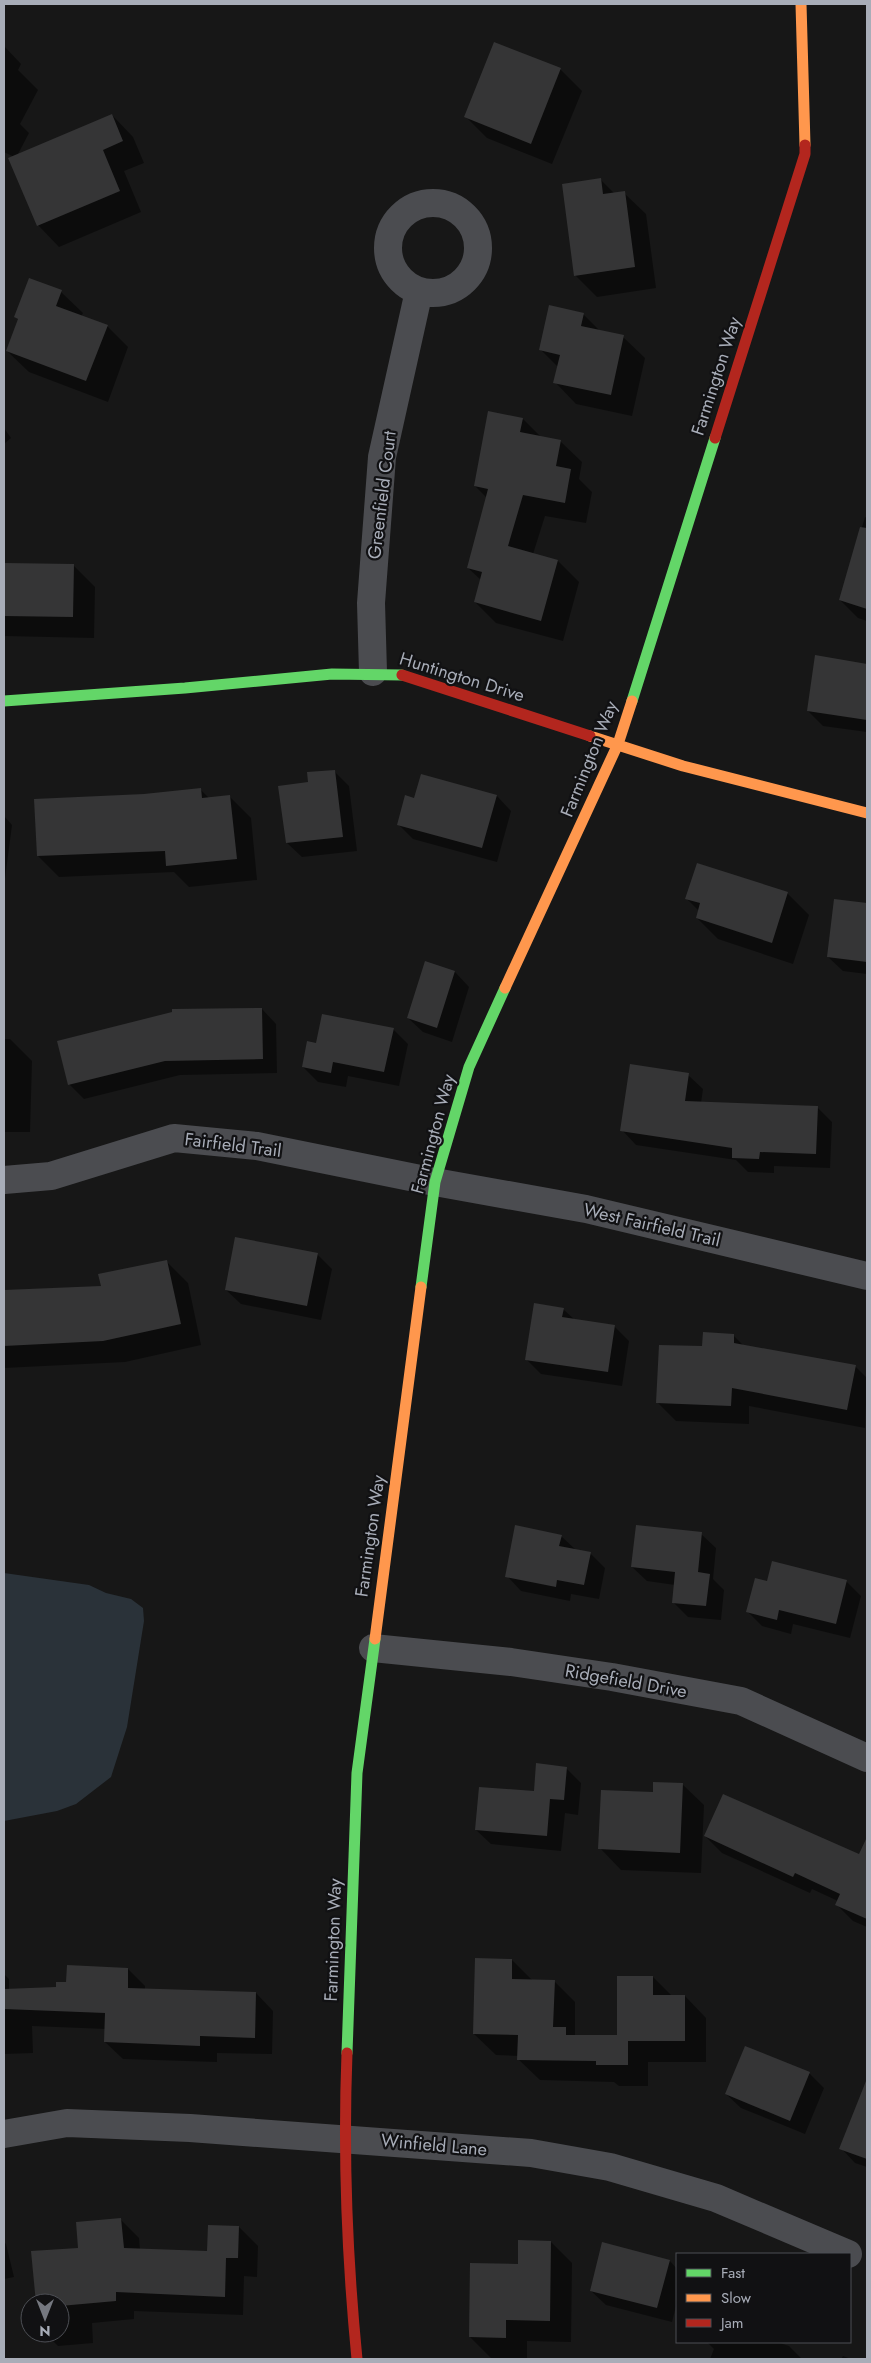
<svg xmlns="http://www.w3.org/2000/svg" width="871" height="2363" viewBox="0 0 871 2363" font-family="Jost,sans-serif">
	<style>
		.water { fill: #2a3239 }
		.shadow { fill: #0007 }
		.building { fill: #353536 }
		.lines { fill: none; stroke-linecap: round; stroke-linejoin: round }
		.street { stroke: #4b4c50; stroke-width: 28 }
		.fast { stroke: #63d668; stroke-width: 11 }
		.slow { stroke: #ff974d; stroke-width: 11 }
		.jam { stroke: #b3261e; stroke-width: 11 }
		.labels { text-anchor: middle; stroke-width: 4.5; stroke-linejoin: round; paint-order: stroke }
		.street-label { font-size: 18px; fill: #a8adb8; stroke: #111113 }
	</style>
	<rect width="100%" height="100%" fill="#171717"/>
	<path class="water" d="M 4,1573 L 89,1585 L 106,1593 L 131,1599 L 143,1608 L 144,1621 L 127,1727 L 111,1777 L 76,1804 L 57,1811 L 4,1821 Z"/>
	<path class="shadow" d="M 4,46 L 21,64 L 18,70 L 38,90 L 20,124 L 29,133 L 17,156 L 112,115 L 133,137 L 144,163 L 124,171 L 141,212 L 59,247 L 38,225 L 14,157 L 4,152 Z
		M 560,69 L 582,91 L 552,164 L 487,138 L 465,116 Z
		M 601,180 L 615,194 L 624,193 L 646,214 L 656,288 L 597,297 L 575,275 Z
		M 29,280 L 61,292 L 83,313 L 81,317 L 107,326 L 128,347 L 108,402 L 29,372 L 7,351 L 19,320 L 15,317 Z
		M 550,307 L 584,315 L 601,332 L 623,337 L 645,358 L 632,416 L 576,404 L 555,382 L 558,367 L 541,350 Z
		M 523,419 L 541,437 L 560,441 L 582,462 L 579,479 L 592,492 L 586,523 L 545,516 L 533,554 L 558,561 L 579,582 L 563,641 L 496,623 L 475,602 L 481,580 L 468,568 L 487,498 L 475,486 Z
		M 4,428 L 11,438 L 4,444 Z
		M 865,517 L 867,518 L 867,621 L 858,618 L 840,600 Z
		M 4,564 L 73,565 L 95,587 L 94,638 L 4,636 Z
		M 816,656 L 867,665 L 867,732 L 823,726 L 808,711 Z
		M 335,772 L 349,786 L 357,851 L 302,857 L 287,843 Z
		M 200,789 L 210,799 L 229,796 L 251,818 L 257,880 L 189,887 L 174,872 L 59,877 L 38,856 L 144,795 Z
		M 497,796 L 511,811 L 497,862 L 413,839 L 399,825 L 415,799 Z
		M 4,816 L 12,825 L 4,886 Z
		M 787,893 L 809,915 L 793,964 L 718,939 L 697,918 L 699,911 L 686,898 Z
		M 866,904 L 867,974 L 843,971 L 828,957 Z
		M 426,963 L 455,972 L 469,987 L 452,1042 L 423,1032 L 408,1018 Z
		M 262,1009 L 276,1024 L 277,1073 L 180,1075 L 84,1099 L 70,1085 L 59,1042 Z
		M 393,1029 L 408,1044 L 399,1086 L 348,1076 L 346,1087 L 318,1082 L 303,1067 L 317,1044 Z
		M 4,1039 L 10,1039 L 32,1061 L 30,1132 L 4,1132 Z
		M 688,1075 L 703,1089 L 701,1103 L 817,1107 L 832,1122 L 830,1168 L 774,1166 L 774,1173 L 748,1172 L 736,1160 L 636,1145 L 622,1130 Z
		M 317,1254 L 332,1269 L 321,1320 L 241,1304 L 226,1290 Z
		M 166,1261 L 188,1283 L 201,1345 L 125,1362 L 4,1368 L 4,1291 L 102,1287 Z
		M 563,1309 L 575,1320 L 614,1326 L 629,1341 L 622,1386 L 541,1374 L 526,1359 Z
		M 733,1335 L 744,1346 L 855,1366 L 867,1378 L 865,1428 L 749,1406 L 749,1424 L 676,1421 L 658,1403 L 704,1348 Z
		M 701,1534 L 716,1548 L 713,1579 L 724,1590 L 721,1620 L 688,1617 L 673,1602 L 675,1585 L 647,1581 L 632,1567 Z
		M 561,1536 L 576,1550 L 590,1553 L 605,1568 L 599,1599 L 571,1594 L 570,1601 L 521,1591 L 507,1576 Z
		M 846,1581 L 861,1596 L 850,1638 L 793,1624 L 791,1634 L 762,1626 L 747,1611 L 768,1583 Z
		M 566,1768 L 581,1783 L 578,1815 L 565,1813 L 561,1851 L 491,1844 L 476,1830 L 535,1793 Z
		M 682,1784 L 704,1805 L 701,1873 L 621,1870 L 600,1848 L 654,1794 Z
		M 724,1795 L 867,1861 L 867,1927 L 853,1921 L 836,1904 L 838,1901 L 812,1889 L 810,1893 L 722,1853 L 705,1836 Z
		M 512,1960 L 532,1980 L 554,1981 L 575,2002 L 575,2036 L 618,2036 L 653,1977 L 672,1996 L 685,1996 L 706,2018 L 706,2062 L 648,2062 L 648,2086 L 619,2086 L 614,2082 L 540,2080 L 518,2059 L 519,2056 L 496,2055 L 474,2034 Z
		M 128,1969 L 145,1986 L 145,1990 L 256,1993 L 273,2011 L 272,2054 L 217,2053 L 217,2062 L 123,2059 L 105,2042 L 106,2029 L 32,2026 L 33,2053 L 4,2054 L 4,1974 L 9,1979 L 9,1990 L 57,1988 Z
		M 746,2048 L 810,2074 L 824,2088 L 805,2134 L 741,2108 L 726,2094 Z
		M 858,2104 L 867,2107 L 867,2167 L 855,2163 L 841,2148 Z
		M 121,2220 L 139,2238 L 140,2250 L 208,2252 L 239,2227 L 258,2246 L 257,2277 L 244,2276 L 243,2315 L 134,2311 L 134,2319 L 92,2323 L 93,2343 L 58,2346 L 45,2333 L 60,2333 L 60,2303 L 37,2303 L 80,2249 Z
		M 4,2242 L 6,2244 L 14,2277 L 4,2279 Z
		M 551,2242 L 572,2263 L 571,2342 L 527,2341 L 527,2359 L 491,2358 L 470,2337 L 519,2265 Z
		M 670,2261 L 677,2269 L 677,2302 L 672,2322 L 606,2305 L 591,2291 Z
		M 707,2342 L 777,2342 L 789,2346 L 802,2359 L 710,2359 L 714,2349 Z
		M 843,2356 L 851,2359 L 841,2359 Z"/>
	<path class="building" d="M 494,42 L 561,68 L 531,144 L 464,117 Z
		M 112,114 L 123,141 L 103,150 L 120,191 L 37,226 L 8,158 Z
		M 601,178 L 603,194 L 625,191 L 635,267 L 574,276 L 562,184 Z
		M 29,278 L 62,290 L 56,306 L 108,325 L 86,381 L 6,351 L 18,319 L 14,317 Z
		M 549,305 L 584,313 L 581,326 L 624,335 L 611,395 L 553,383 L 560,355 L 539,350 Z
		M 488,411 L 523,418 L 520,432 L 561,440 L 556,466 L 571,469 L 565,503 L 523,495 L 508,546 L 558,560 L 541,621 L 474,602 L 482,572 L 467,568 L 488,489 L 474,486 Z
		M 860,527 L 867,528 L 867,609 L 839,600 Z
		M 4,563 L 74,564 L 73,617 L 4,616 Z
		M 815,655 L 867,664 L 867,720 L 807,711 Z
		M 335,770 L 343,837 L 286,843 L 278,786 L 308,782 L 307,772 Z
		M 421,774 L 497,795 L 482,848 L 397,825 L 405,795 L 414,798 Z
		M 201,788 L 202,798 L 230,795 L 237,859 L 166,866 L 165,851 L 37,856 L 34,799 L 144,794 Z
		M 697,863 L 788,892 L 772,943 L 696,918 L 700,903 L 685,899 Z
		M 834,899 L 867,903 L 867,962 L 827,957 Z
		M 425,961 L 455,971 L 437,1028 L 407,1018 Z
		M 262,1008 L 263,1059 L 165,1061 L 68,1085 L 57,1041 L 172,1012 L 172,1009 Z
		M 322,1014 L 394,1028 L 384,1072 L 333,1062 L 331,1073 L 302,1067 L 307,1041 L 316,1043 Z
		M 630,1064 L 689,1073 L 685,1101 L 818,1106 L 816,1154 L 760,1152 L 759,1159 L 732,1158 L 732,1148 L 620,1131 Z
		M 235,1237 L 318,1253 L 307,1306 L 225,1290 Z
		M 167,1260 L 181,1324 L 103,1341 L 4,1346 L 4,1290 L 101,1286 L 98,1274 Z
		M 534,1303 L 564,1308 L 562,1317 L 615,1325 L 608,1372 L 525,1360 Z
		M 703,1332 L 734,1334 L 734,1343 L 856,1365 L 847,1410 L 732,1388 L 731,1406 L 656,1403 L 659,1345 L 702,1346 Z
		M 515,1525 L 562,1535 L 559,1546 L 591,1552 L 584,1585 L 557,1580 L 556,1587 L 505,1577 Z
		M 636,1525 L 702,1532 L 698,1572 L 710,1574 L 706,1606 L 672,1603 L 675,1572 L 631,1567 Z
		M 772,1561 L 847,1580 L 836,1624 L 779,1610 L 777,1620 L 746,1612 L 755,1578 L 767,1581 Z
		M 536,1763 L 567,1767 L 564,1800 L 550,1799 L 547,1836 L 475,1830 L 479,1787 L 534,1791 Z
		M 653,1782 L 683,1783 L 680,1853 L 598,1849 L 601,1790 L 653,1792 Z
		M 723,1794 L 859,1854 L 867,1837 L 867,1919 L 835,1905 L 840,1894 L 795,1873 L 793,1877 L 704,1836 Z
		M 475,1958 L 512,1959 L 512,1979 L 555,1980 L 553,2027 L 566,2027 L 566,2035 L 617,2035 L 617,1976 L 653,1976 L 653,1995 L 685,1995 L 685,2041 L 628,2041 L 628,2065 L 596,2065 L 596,2061 L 517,2060 L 518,2035 L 473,2034 Z
		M 67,1965 L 128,1968 L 128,1988 L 256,1992 L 255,2038 L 200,2036 L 200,2046 L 104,2042 L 105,2013 L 4,2009 L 4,1989 L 56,1987 L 56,1982 L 66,1982 Z
		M 745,2046 L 810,2072 L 790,2121 L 725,2094 Z
		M 866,2081 L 867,2082 L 867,2159 L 839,2149 Z
		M 121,2218 L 124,2248 L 207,2251 L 208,2225 L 239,2226 L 238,2258 L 226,2258 L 225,2297 L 116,2292 L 116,2301 L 60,2306 L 60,2303 L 36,2303 L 31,2251 L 78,2248 L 76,2222 Z
		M 518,2240 L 551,2241 L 550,2321 L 506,2320 L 506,2338 L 469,2337 L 470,2263 L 518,2264 Z
		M 602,2242 L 670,2260 L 657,2308 L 590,2291 Z"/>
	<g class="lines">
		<path class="street" d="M388 248a45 45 0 1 1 90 0a45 45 0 1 1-90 0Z
			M 373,672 L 371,603 L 382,457 L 419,291
			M 4,1180 L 51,1176 L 174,1138 L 257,1146 L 435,1182 L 586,1209 L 867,1276
			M 373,1648 L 511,1662 L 612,1677 L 741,1701 L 867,1758
			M 4,2134 L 67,2123 L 190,2128 L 531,2153 L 610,2167 L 716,2198 L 848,2254"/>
		<path class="fast" d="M 4,701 L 185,688 L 332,674 L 402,675
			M 632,701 L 715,438
			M 421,1287 L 435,1182 L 469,1067 L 505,988
			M 347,2053 L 357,1773 L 375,1639"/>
		<path class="slow" d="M 801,4 L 805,145
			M 590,736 L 683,766 L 867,813
			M 505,988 L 618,744 L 632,701
			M 375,1639 L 421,1287"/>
		<path class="jam" d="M 715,438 L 805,154 L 805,145
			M 402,675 L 590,736
			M 347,2053 C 343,2155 347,2257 357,2359"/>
	</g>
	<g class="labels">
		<g class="street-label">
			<text transform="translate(716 376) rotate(-72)" y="6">Farmington Way</text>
			<text transform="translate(382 495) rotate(-83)" y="6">Greenfield Court</text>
			<text transform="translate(462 677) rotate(17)" y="6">Huntington Drive</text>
			<text transform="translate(589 759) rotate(-68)" y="6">Farmington Way</text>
			<text transform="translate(433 1134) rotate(-75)" y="6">Farmington Way</text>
			<text transform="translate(233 1145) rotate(7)" y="6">Fairfield Trail</text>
			<text transform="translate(652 1225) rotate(13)" y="6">West Fairfield Trail</text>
			<text transform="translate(370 1536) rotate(-82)" y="6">Farmington Way</text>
			<text transform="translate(626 1681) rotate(10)" y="6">Ridgefield Drive</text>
			<text transform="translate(333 1940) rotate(-88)" y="6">Farmington Way</text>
			<text transform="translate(434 2145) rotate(5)" y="6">Winfield Lane</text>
		</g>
	</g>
	<rect width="871" height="2363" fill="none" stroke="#a8adb8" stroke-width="10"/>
	<rect x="676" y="2253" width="175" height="90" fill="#111113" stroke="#4d4f55"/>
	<rect x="686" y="2269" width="25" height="8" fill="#63d668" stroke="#4d4f55"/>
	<text x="721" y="2278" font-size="15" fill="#a8adb8">Fast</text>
	<rect x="686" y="2294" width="25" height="8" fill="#ff974d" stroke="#4d4f55"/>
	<text x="721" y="2303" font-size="15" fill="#a8adb8">Slow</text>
	<rect x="686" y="2319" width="25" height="8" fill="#b3261e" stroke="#4d4f55"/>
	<text x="721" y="2328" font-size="15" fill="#a8adb8">Jam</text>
	<g transform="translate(45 2318) rotate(180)"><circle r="24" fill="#111113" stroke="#4d4f55"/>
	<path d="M0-4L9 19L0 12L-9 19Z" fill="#757880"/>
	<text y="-8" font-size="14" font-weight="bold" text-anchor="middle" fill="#a8adb8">N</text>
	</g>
</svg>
